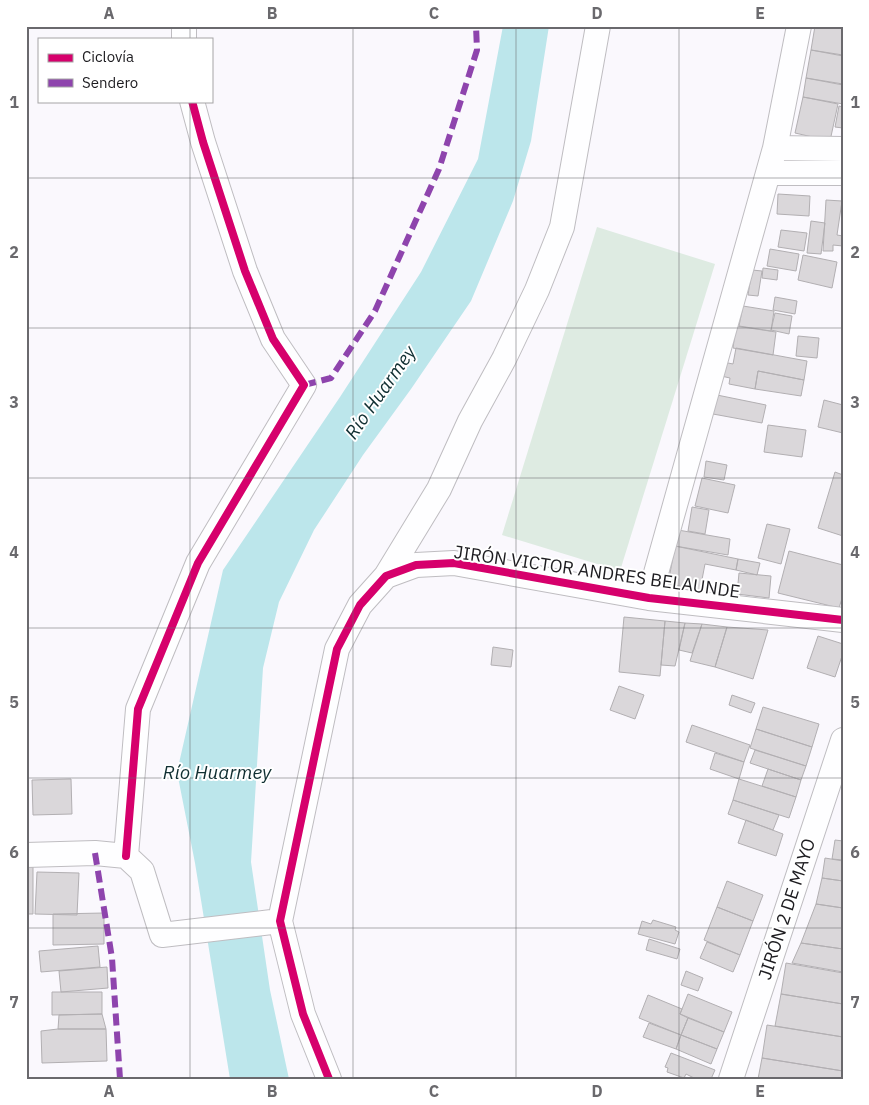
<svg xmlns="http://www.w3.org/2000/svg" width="869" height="1105" viewBox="0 0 869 1105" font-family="'IBM Plex Sans',sans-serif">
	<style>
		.green { fill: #deebe2 }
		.water { fill: #bce6eb }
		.building { fill: #dad7da; stroke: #b2afb2 }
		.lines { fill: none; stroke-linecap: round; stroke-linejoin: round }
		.minor-casing { stroke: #bfbdc1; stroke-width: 26 }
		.minor { stroke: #fefeff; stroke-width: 24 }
		.quiet { stroke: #8e44ad; stroke-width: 6; stroke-dasharray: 12 6; stroke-linecap: butt }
		.cycleway-casing { stroke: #fff; stroke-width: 11 }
		.cycleway { stroke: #d6006c; stroke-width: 8 }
		.grid { fill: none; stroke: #6a696d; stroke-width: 1; stroke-opacity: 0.55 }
		.labels { text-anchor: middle; stroke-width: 4; stroke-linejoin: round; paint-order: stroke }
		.street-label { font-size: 18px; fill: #1d1c20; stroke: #fff }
		.water-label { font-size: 19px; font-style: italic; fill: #102f32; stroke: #fff }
		.neatline { fill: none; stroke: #6a696d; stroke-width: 2 }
		.grid-label { font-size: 16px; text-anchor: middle; font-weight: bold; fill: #6a696d }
	</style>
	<rect width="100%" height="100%" fill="#faf8fd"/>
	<path class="green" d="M 597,227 L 715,264 L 620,571 L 502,535 Z"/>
	<path class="water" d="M 503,26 L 549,26 L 531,141 L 513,201 L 471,301 L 411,389 L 363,455 L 314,530 L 279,602 L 263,668 L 251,862 L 270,990 L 289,1079 L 230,1079 L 195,863 L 177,772 L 223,570 L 340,397 L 421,272 L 478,159 Z"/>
	<path class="building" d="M 815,26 L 843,26 L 843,55 L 811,50 Z
		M 811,50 L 843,56 L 843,84 L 806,78 Z
		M 806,78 L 843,85 L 843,104 L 803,97 Z
		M 803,97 L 838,104 L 830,141 L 795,133 Z
		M 839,106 L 843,107 L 843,128 L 835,127 Z
		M 778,194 L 810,196 L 809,216 L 777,214 Z
		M 826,200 L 842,201 L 837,235 L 843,236 L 843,246 L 833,245 L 833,251 L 823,251 Z
		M 811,221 L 825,223 L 821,254 L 807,253 Z
		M 781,230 L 807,233 L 804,251 L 778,247 Z
		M 770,249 L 799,254 L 796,271 L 767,266 Z
		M 803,255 L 837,262 L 832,288 L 798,280 Z
		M 763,268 L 778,270 L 777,280 L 762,278 Z
		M 752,270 L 762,271 L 758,296 L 748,295 Z
		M 775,297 L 797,301 L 795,314 L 773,310 Z
		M 743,306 L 774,311 L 771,331 L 739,326 Z
		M 775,313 L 792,316 L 789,334 L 771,330 Z
		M 736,326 L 776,332 L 773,355 L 733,348 Z
		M 798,336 L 819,338 L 817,358 L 796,356 Z
		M 736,348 L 807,361 L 804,380 L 758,371 L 755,389 L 729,384 L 730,378 L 721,376 L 723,362 L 733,364 Z
		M 758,371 L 804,380 L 801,396 L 755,389 Z
		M 717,395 L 766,405 L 762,423 L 713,414 Z
		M 824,400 L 843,405 L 843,433 L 818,427 Z
		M 768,425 L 806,430 L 802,457 L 764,452 Z
		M 706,461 L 727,465 L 724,480 L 704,477 Z
		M 835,472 L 843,475 L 843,536 L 818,528 Z
		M 702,478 L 735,485 L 728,513 L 695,506 Z
		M 692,507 L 709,510 L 705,534 L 688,531 Z
		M 767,524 L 790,529 L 781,564 L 758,558 Z
		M 678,530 L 730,539 L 728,555 L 675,546 Z
		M 675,546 L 738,559 L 736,570 L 705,564 L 700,590 L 668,584 Z
		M 789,551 L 843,565 L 843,595 L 839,608 L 778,593 Z
		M 738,559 L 760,563 L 757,575 L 736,570 Z
		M 739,573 L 771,576 L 769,598 L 737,594 Z
		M 624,617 L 665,621 L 660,676 L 619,672 Z
		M 665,621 L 685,623 L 675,666 L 661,665 Z
		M 685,623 L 702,624 L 692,653 L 679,650 Z
		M 702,624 L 727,627 L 715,667 L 690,661 Z
		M 727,627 L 768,630 L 753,679 L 715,667 Z
		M 818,636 L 843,644 L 843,653 L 835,677 L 807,668 Z
		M 493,647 L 513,650 L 511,667 L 491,665 Z
		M 619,686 L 644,695 L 635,719 L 610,710 Z
		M 732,695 L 755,703 L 751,713 L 729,705 Z
		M 763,707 L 819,724 L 812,747 L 756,729 Z
		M 692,725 L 750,745 L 744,762 L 686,742 Z
		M 756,729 L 812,747 L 806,766 L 750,748 Z
		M 755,750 L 806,766 L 801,780 L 750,763 Z
		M 715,753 L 744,762 L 739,779 L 710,769 Z
		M 768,769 L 801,780 L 796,797 L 762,786 Z
		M 71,779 L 72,814 L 33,815 L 32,780 Z
		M 739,779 L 796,797 L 789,818 L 733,800 Z
		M 733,800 L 779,815 L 773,830 L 728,814 Z
		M 746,820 L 783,834 L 776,856 L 738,843 Z
		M 835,840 L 843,841 L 843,860 L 832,859 Z
		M 825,858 L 843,861 L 843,881 L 822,878 Z
		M 26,867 L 33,867 L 33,914 L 26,914 Z
		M 37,872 L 79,873 L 77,915 L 35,914 Z
		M 822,878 L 843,881 L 843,908 L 816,904 Z
		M 727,881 L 763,895 L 753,921 L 717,907 Z
		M 816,904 L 843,908 L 843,949 L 801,943 Z
		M 717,907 L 753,921 L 740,955 L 704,940 Z
		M 104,913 L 104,944 L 53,945 L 53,914 Z
		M 653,920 L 676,927 L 675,930 L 679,932 L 675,944 L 638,934 L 642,921 L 651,924 Z
		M 649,939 L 680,949 L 677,959 L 646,950 Z
		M 707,942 L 740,955 L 733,972 L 700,958 Z
		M 801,943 L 843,949 L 843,972 L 792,963 Z
		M 98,946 L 100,967 L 41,972 L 39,951 Z
		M 786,963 L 843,973 L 843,1004 L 781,994 Z
		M 107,967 L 108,988 L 61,992 L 59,971 Z
		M 686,971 L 703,978 L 698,991 L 681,985 Z
		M 52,992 L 102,992 L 102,1014 L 52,1015 Z
		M 688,994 L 732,1012 L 724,1032 L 680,1014 Z
		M 781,994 L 843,1004 L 843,1037 L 775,1026 Z
		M 648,995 L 682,1009 L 680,1014 L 688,1018 L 681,1035 L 639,1018 Z
		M 102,1014 L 106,1029 L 58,1029 L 59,1015 Z
		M 688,1018 L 724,1032 L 717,1049 L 681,1035 Z
		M 649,1023 L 681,1035 L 676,1049 L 643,1037 Z
		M 767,1025 L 843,1037 L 843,1071 L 762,1058 Z
		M 58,1029 L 106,1029 L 107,1061 L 42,1063 L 41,1031 Z
		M 681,1035 L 717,1049 L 711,1064 L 676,1049 Z
		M 671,1053 L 715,1070 L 711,1079 L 696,1079 L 686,1074 L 684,1078 L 667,1072 L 668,1068 L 665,1067 Z
		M 762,1058 L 843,1071 L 843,1079 L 758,1079 Z"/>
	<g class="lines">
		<defs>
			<path id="minor" d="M 184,39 L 184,26
				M 775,148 L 843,149
				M 768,173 L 843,173
				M 386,576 L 439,489 L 470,421 L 504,359 L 537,290 L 562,227 L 598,26
				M 649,598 L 775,148 L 799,26
				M 26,855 L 95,853 L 126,856 L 142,871 L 162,935 L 280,921
				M 126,856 L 138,709 L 198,563 L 304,385 L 273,339 L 245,271 L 203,142 L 192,101
				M 329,1079 L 303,1014 L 280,921 L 337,649 L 360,605 L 386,576 L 416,565 L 454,563 L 649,598 L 843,620
				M 731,1079 L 843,740"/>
		</defs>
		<use href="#minor" class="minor-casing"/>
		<use href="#minor" class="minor"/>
		<path class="quiet" d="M 304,385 L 331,378 L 375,311 L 439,169 L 477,50 L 476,26
			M 95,853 L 112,958 L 120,1079"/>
		<defs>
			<path id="cycleway" d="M 126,856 L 138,709 L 198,563 L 304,385 L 273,339 L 245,271 L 203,142 L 192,101
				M 329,1079 L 303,1014 L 280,921 L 337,649 L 360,605 L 386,576 L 416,565 L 454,563 L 649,598 L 843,620"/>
		</defs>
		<use href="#cycleway" class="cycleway-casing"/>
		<use href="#cycleway" class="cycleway"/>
	</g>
	<path class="grid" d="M 190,26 L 190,39M 353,26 L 353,1079M 516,26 L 516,1079M 679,26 L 679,1079M 190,101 L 190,1079M 26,178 L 843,178M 26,328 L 843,328M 26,478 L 843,478M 26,628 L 843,628M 26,778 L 843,778M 26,928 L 843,928"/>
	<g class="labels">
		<g class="street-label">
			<text transform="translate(597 572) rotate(8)" y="6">JIRÓN VICTOR ANDRES BELAUNDE</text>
			<text transform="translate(787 909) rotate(-72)" y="6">JIRÓN 2 DE MAYO</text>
		</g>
		<g class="water-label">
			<text transform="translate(380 392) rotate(-55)" y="7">Río Huarmey</text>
			<text x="217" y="779">Río Huarmey</text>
		</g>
	</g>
	<rect width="869" height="1105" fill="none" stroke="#ffffff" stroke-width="55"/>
	<rect x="38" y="38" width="175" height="65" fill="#ffffff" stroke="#a5a4a6"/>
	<rect x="48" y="54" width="25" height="8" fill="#d6006c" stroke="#a5a4a6"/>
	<text x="82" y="62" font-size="15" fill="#1d1c20">Ciclovía</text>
	<rect x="48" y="79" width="25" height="8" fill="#8e44ad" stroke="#a5a4a6"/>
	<text x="82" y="88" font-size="15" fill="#1d1c20">Sendero</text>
	<rect x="28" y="28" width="814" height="1050" class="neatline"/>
	<g class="grid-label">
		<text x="109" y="19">A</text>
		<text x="272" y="19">B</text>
		<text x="434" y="19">C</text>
		<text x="597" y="19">D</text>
		<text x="760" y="19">E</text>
		<text x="14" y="108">1</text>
		<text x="855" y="108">1</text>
		<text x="14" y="258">2</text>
		<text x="855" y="258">2</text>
		<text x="14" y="408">3</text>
		<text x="855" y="408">3</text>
		<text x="14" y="558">4</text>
		<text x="855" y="558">4</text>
		<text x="14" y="708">5</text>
		<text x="855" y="708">5</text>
		<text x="14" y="858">6</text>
		<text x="855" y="858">6</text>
		<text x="14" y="1008">7</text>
		<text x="855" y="1008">7</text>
		<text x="109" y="1097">A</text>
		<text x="272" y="1097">B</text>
		<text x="434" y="1097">C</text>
		<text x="597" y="1097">D</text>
		<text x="760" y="1097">E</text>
	</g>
</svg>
